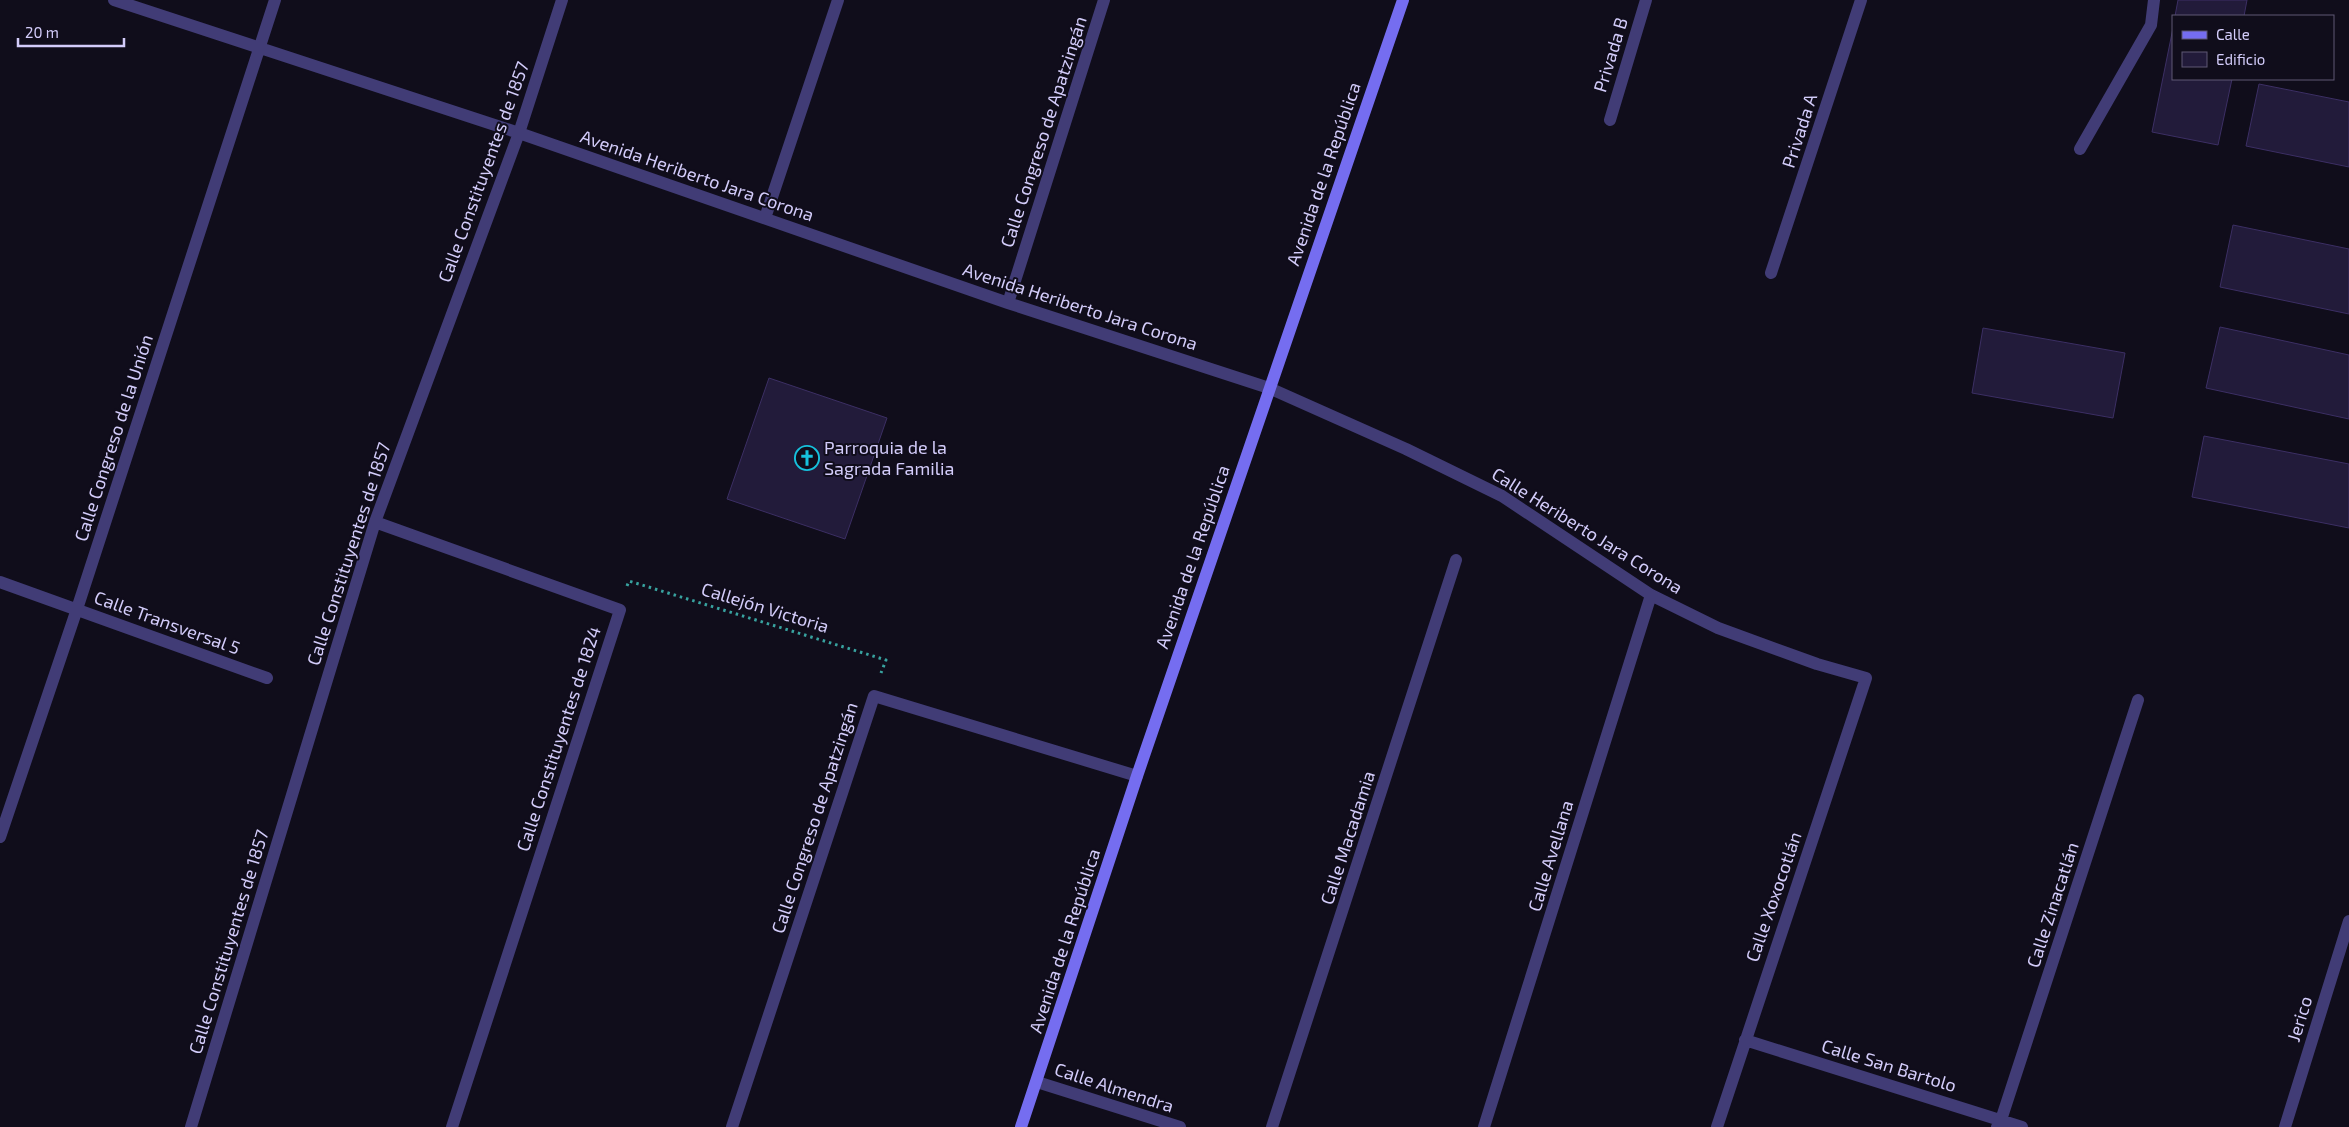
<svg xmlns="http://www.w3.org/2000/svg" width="2349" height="1127" viewBox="0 0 2349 1127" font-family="'Exo 2',sans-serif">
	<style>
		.building { fill: #221b3a; stroke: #3c2f64 }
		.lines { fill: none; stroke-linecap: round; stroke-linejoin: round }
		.path { stroke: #38a29f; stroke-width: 3; stroke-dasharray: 2.5 4; stroke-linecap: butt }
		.lane { stroke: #413c76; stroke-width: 12 }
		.street { stroke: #413c76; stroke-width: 12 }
		.secondary { stroke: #756df0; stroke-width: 12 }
		.labels { text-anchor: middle; stroke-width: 4; stroke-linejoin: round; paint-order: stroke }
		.street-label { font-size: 18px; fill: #d3ccfa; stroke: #100d1b }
		.poi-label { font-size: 18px; fill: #d3ccfa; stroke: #100d1b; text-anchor: start }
	</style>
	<rect width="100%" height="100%" fill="#100d1b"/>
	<path class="building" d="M 2178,0 L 2247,0 L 2244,16 L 2175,16 Z
		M 2173,28 L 2173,79 L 2232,79 L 2218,145 L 2152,132 Z
		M 2259,84 L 2349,102 L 2349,167 L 2246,146 Z
		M 2233,225 L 2349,249 L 2349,314 L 2220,287 Z
		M 2220,327 L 2349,355 L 2349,419 L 2206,388 Z
		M 1983,328 L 2125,353 L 2113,418 L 1972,393 Z
		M 769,378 L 887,418 L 845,539 L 727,499 Z
		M 2204,436 L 2349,464 L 2349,528 L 2192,497 Z"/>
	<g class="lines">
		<path class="path" d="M 627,586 L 629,581 L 886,660 L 881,673"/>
		<path class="lane" d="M 2080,149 L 2151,25 L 2154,0"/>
		<path class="street" d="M 114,0 L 519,133 L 1008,303 L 1269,388 L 1406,449 L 1502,496 L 1651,595 L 1718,628 L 1817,664 L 1866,678 L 1717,1127
			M 1610,120 L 1646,0
			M 765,218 L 838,0
			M 1771,273 L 1861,0
			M 1008,303 L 1104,0
			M 375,522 L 620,610 L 452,1127
			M 0,582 L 267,678
			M 0,837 L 77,609 L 275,0
			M 1745,1040 L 2022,1127
			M 1037,1082 L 1180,1127
			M 191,1127 L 375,522 L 519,133 L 562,0
			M 732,1127 L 874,696 L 1137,776
			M 1272,1127 L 1456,560
			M 1484,1127 L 1651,595
			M 1997,1127 L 2001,1120 L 2138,700
			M 2285,1127 L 2349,921"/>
		<path class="secondary" d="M 1021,1127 L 1137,776 L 1403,0"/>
	</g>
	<defs>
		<symbol id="church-ring" viewBox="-11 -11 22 22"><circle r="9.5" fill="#100d1b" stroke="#16c1dc" stroke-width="1.5"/><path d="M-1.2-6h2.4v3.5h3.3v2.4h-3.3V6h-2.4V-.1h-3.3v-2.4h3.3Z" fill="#16c1dc"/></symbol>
	</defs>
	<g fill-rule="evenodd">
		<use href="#church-ring" x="793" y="444" width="28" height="28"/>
	</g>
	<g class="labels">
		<g class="street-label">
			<text transform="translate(1611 55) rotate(-73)" y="6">Privada B</text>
			<text transform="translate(1800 131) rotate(-72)" y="6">Privada A</text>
			<text transform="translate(1044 132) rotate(-72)" y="6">Calle Congreso de Apatzingán</text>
			<text transform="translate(484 172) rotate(-70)" y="6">Calle Constituyentes de 1857</text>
			<text transform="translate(1324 174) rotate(-71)" y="6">Avenida de la República</text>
			<text transform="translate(697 176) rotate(19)" y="6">Avenida Heriberto Jara Corona</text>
			<text transform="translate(1080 307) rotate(18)" y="6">Avenida Heriberto Jara Corona</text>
			<text transform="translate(114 438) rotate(-72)" y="6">Calle Congreso de la Unión</text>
			<text transform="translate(1587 531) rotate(32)" y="6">Calle Heriberto Jara Corona</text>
			<text transform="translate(349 554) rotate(-72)" y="6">Calle Constituyentes de 1857</text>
			<text transform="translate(1193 557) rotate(-71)" y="6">Avenida de la República</text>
			<text transform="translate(765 608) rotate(17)" y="6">Callejón Victoria</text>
			<text transform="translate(167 623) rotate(20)" y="6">Calle Transversal 5</text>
			<text transform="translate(559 739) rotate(-72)" y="6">Calle Constituyentes de 1824</text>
			<text transform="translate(815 818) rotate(-72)" y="6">Calle Congreso de Apatzingán</text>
			<text transform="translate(1348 838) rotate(-72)" y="6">Calle Macadamia</text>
			<text transform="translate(1551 856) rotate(-73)" y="6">Calle Avellana</text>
			<text transform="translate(1774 897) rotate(-71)" y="6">Calle Xoxocotlán</text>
			<text transform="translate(2053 905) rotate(-72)" y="6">Calle Zinacatlán</text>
			<text transform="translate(1065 941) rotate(-72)" y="6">Avenida de la República</text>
			<text transform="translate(229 942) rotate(-73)" y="6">Calle Constituyentes de 1857</text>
			<text transform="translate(2300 1019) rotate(-73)" y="6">Jerico</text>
			<text transform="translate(1889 1066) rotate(17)" y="6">Calle San Bartolo</text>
			<text transform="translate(1114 1088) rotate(18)" y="6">Calle Almendra</text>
		</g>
		<g class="poi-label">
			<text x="824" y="454">Parroquia de la<tspan x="824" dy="21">Sagrada Familia</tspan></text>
		</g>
	</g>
	<rect x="2172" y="15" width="162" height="65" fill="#100d1b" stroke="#5e5974"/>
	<rect x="2182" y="31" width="25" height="8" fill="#756df0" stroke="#5e5974"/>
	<text x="2216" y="40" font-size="15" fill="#d3ccfa">Calle</text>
	<rect x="2182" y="52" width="25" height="15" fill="#221b3a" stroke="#5e5974"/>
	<text x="2216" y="65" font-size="15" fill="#d3ccfa">Edificio</text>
	<path d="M18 38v8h106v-8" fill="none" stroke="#d3ccfa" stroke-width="2.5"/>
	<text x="25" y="38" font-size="15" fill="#d3ccfa" stroke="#100d1b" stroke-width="4" paint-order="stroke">20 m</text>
</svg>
